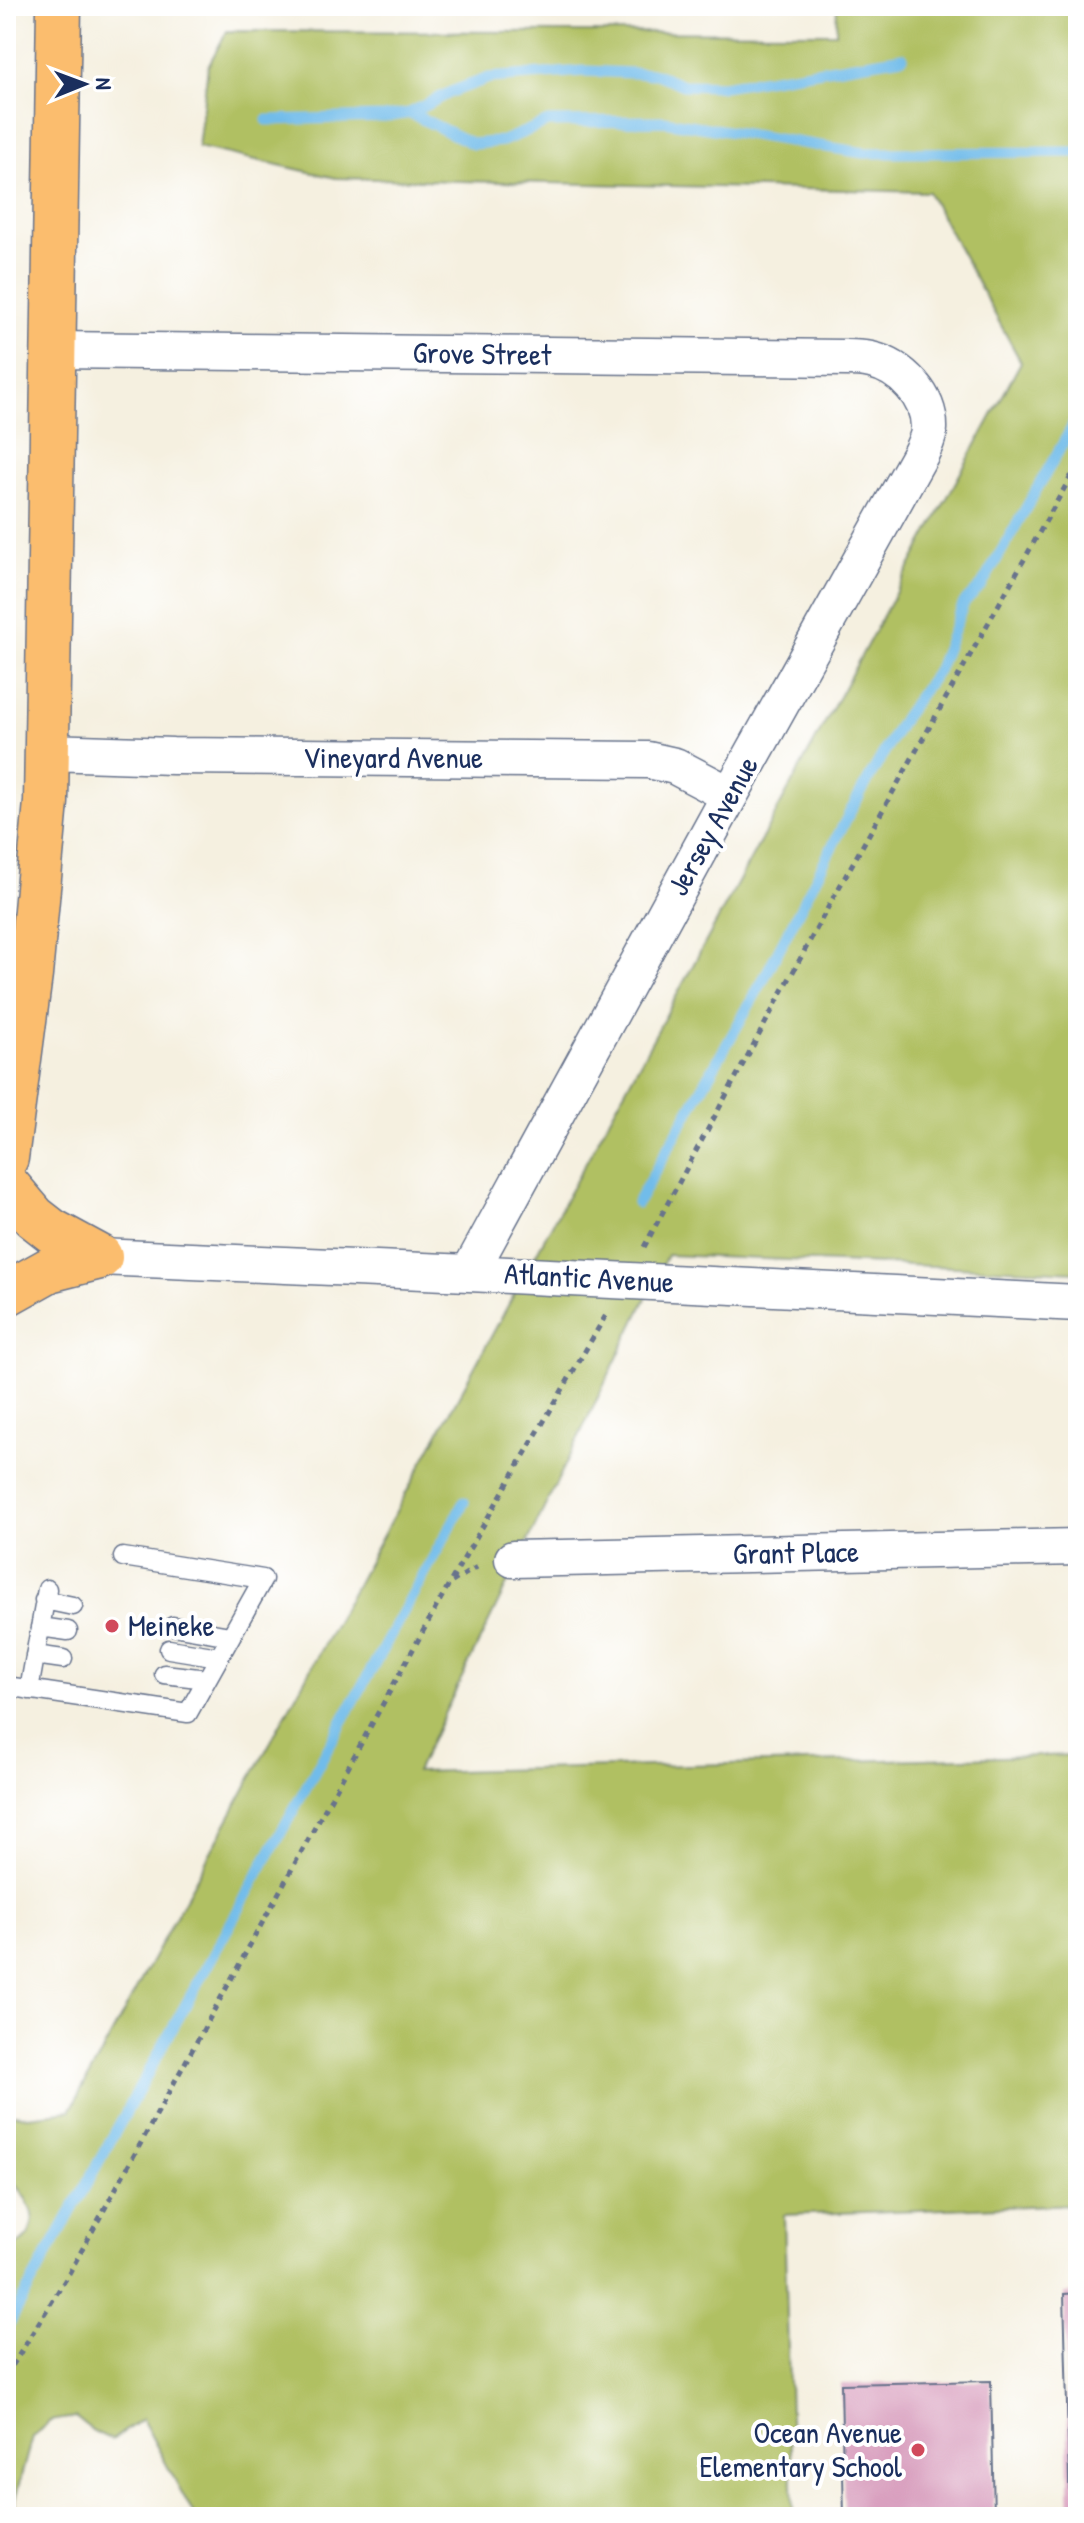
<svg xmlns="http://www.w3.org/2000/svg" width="1084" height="2523" viewBox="0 0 1084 2523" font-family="'Patrick Hand',sans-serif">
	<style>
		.green { fill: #b0c062; stroke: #667860; stroke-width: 2 }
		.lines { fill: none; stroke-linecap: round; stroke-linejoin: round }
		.stream { stroke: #71bcea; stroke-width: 11 }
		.building { fill: #d9a0bf }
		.lane-casing { stroke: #67738c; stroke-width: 21 }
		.street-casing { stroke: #67738c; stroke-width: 39 }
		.highway-casing { stroke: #67738c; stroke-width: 47 }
		.path { stroke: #67738c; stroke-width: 5; stroke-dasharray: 6 6; stroke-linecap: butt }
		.lane { stroke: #fff; stroke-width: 18 }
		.street { stroke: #fff; stroke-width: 36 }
		.highway { stroke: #fbbd6e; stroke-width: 44 }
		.poi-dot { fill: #d1495b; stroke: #fff; stroke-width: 3 }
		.labels { text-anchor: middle; stroke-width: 8; stroke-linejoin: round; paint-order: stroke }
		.street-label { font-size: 30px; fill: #1b2f5e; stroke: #fff }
		.poi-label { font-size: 30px; fill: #1b2f5e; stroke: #fff; text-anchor: start }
	</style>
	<rect width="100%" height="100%" fill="#fff"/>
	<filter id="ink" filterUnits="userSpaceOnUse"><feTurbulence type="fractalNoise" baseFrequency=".0125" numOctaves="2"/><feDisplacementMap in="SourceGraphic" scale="16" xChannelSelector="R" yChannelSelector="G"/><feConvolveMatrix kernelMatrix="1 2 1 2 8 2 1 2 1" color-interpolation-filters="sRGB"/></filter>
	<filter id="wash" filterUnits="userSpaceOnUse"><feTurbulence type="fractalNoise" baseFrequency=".006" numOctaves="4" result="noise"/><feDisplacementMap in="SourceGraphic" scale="32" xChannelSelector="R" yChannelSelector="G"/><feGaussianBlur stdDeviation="1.8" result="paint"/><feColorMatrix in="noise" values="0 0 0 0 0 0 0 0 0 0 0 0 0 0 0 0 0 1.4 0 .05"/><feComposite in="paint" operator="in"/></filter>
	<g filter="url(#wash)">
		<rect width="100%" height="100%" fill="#f5f0e0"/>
		<path class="green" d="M 837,6 L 1078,6 L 1078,1272 L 667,1255 L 416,1772 L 1078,1755 L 1078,2204 L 784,2215 L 793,2517 L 195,2517 L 142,2419 L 112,2440 L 93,2431 L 75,2417 L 50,2421 L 32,2437 L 15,2499 L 13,2517 L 6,2517 L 6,2254 C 13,2246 25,2242 30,2232 C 40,2211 19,2188 6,2174 L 6,2113 L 28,2116 L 70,2111 L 1021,362 L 928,192 L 336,178 L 198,147 L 208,66 L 227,31 L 836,33 Z"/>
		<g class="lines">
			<path class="stream" d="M 410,113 L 451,92 L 489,78 L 585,71 L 656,74 L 683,85 L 723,86 L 903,57
				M 267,120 L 385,117 L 410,113 L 473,144 L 503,141 L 548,122 L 664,121 L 864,153 L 1078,152
				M 637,1203 L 761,984 L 850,812 L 904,717 L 938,669 L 964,603 L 982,585 L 1078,417
				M 10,2322 L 464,1502"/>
		</g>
		<g id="blocks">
			<path class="building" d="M 1078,2293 L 1078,2517 L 1070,2517 L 1064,2294 Z
				M 991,2381 L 994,2517 L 844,2517 L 841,2384 Z"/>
		</g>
	</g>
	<g filter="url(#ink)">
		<use href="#blocks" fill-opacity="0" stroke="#67738c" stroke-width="2"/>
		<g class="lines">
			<defs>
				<path id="lane" d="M 44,1600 L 73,1606
					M 173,1626 L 230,1636
					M 40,1627 L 68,1631
					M 169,1649 L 219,1657
					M 35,1655 L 63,1659
					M 164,1674 L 207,1679
					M 6,1686 L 188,1713 L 263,1579 L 123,1557
					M 29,1690 L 47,1589"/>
				<path id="street" d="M 53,350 L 846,358 C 854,358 863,358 871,360 C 902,367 930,397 929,429 C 929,437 924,446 921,453 L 730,795 L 469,1273
					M 48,752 L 173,756 L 648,760 L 675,766 L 730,795
					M 100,1257 L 469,1273 L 1078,1303
					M 513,1559 L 1078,1547"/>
				<path id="highway" d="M 6,1158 L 30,975 L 46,802 L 59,6
					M 6,1184 L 34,1217 L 52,1231 L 100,1257
					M 6,1294 L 49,1270 L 100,1257"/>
			</defs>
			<use href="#lane" class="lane-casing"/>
			<use href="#street" class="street-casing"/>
			<use href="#highway" class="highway-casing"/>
			<path class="path" d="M 644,1247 L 832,900 L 1078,464
				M 452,1582 L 477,1567
				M 6,2376 L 67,2277 L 449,1584 L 606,1315"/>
			<use href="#lane" class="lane"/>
			<use href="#street" class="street"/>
			<use href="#highway" class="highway"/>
		</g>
	</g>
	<g class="poi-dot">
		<circle cx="112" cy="1626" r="8"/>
		<circle cx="918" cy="2450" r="8"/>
	</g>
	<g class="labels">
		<g class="street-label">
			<text transform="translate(482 354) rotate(1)" y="10">Grove Street</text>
			<text x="393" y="768">Vineyard Avenue</text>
			<text transform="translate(713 826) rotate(-61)" y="10">Jersey Avenue</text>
			<text transform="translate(589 1278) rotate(3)" y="10">Atlantic Avenue</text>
			<text transform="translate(796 1553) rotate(-1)" y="10">Grant Place</text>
		</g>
		<g class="poi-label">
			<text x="128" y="1636">Meineke</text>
			<text x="902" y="2443" text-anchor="end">Ocean Avenue<tspan x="902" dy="34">Elementary School</tspan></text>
		</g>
	</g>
	<rect width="1084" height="2523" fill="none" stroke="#fff" stroke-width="32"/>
	<g transform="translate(84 84) rotate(89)" stroke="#ffffff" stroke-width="6" paint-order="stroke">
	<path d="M0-6L14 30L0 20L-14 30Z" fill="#1b2f5e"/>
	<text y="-12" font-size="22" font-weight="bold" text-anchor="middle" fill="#1b2f5e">N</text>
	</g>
</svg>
